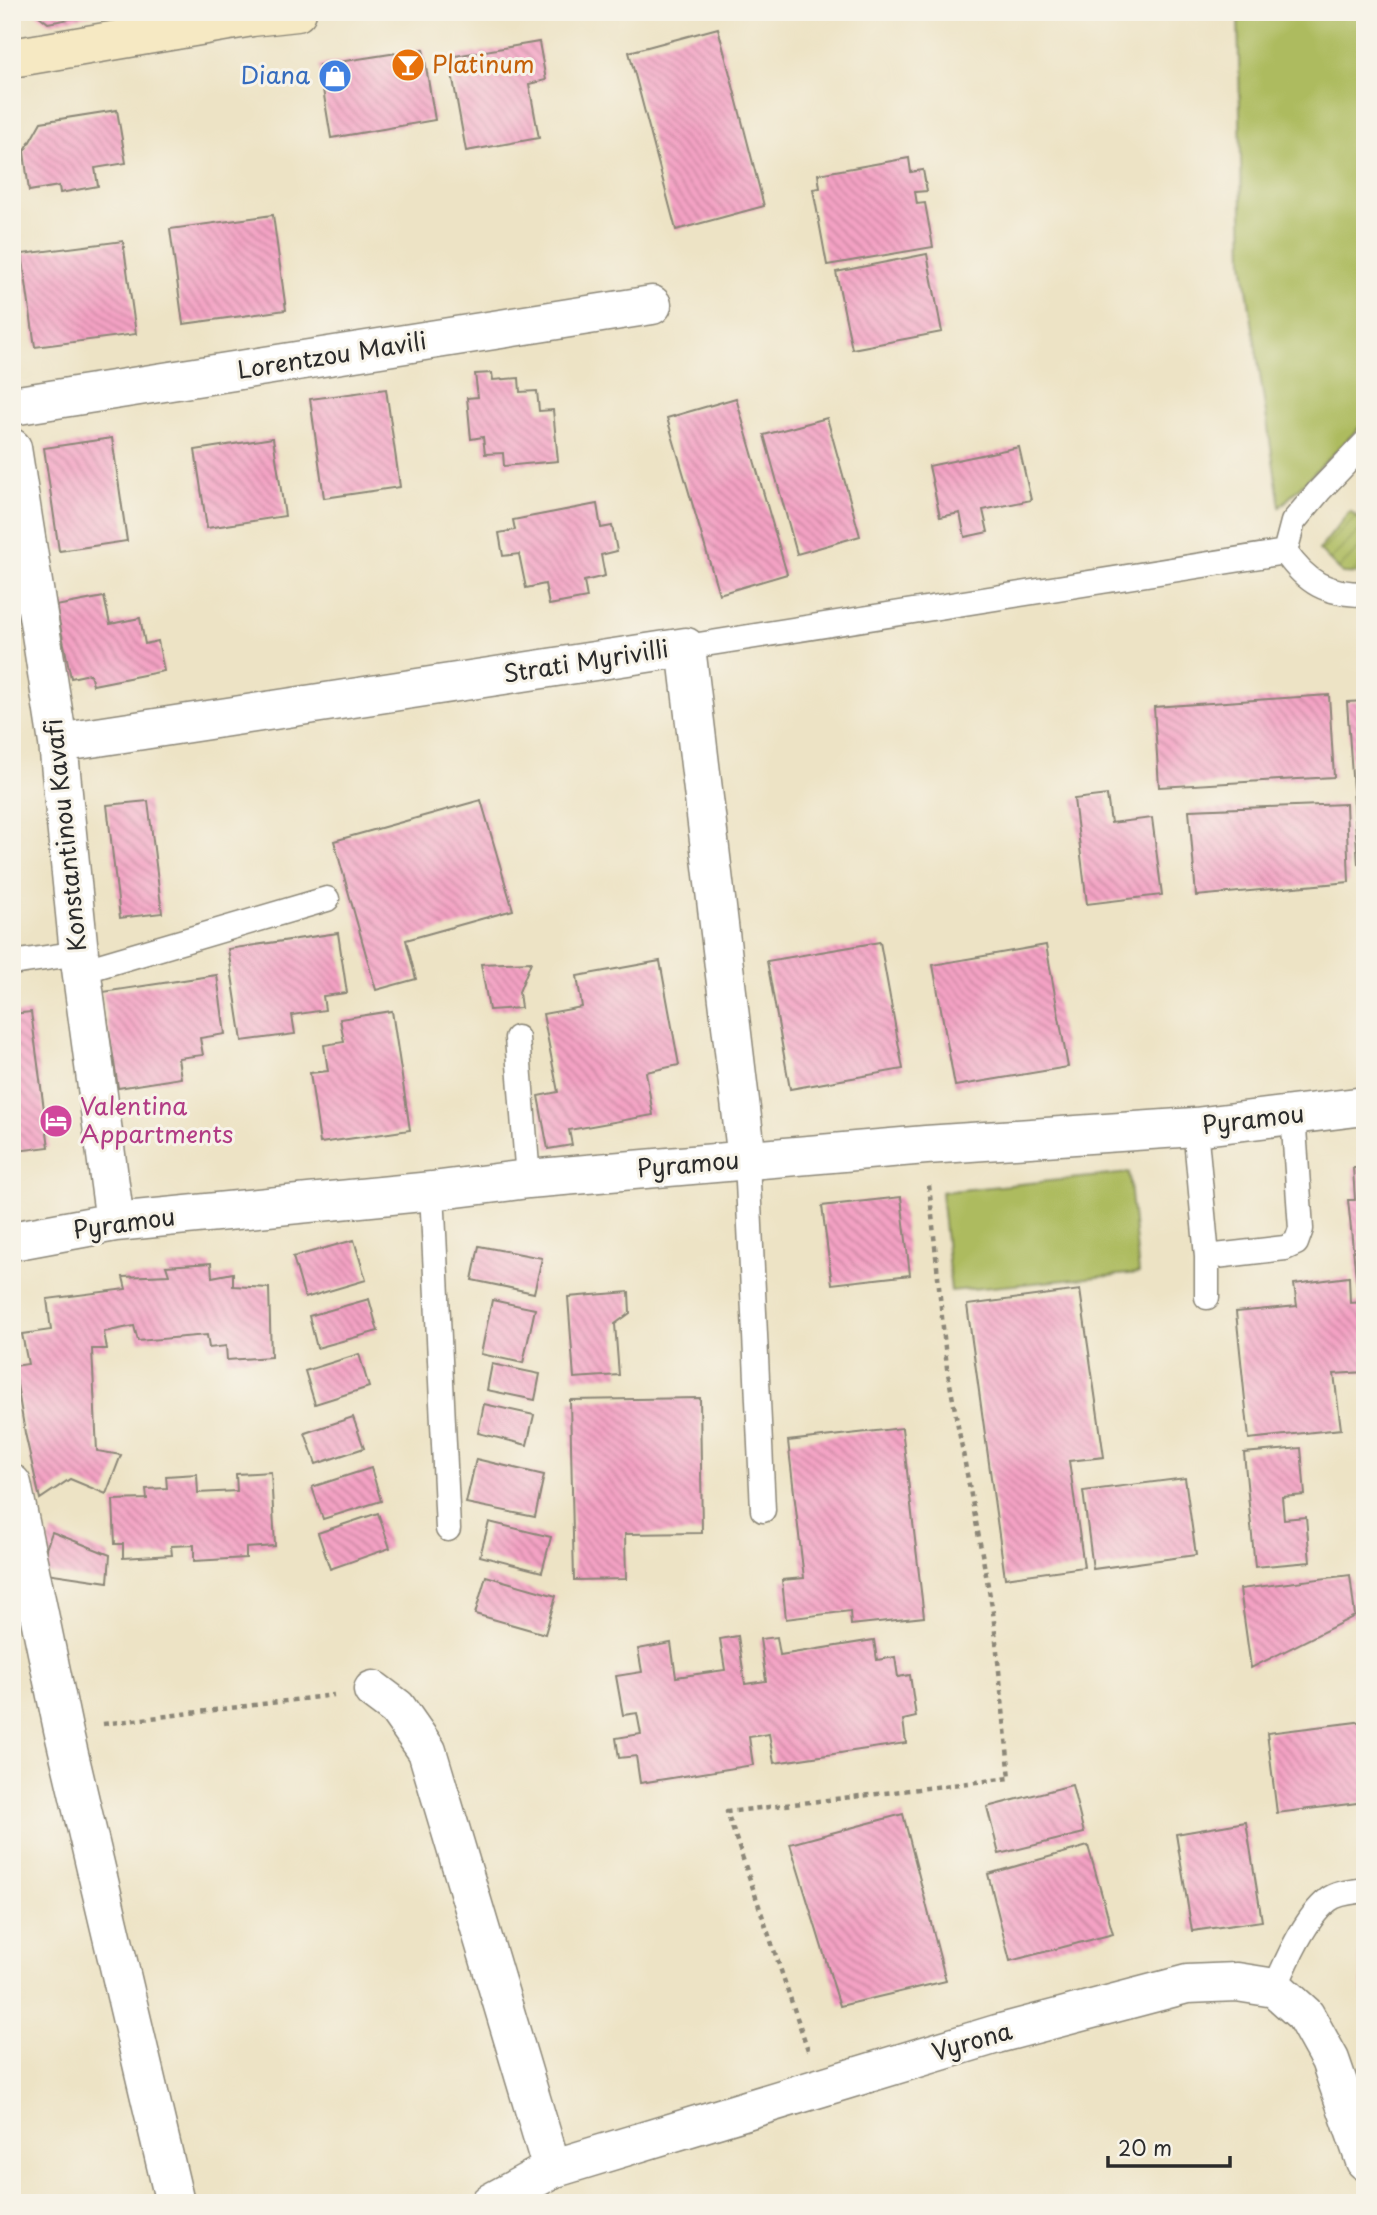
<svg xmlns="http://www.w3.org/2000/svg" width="1377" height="2215" viewBox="0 0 1377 2215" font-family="'Playpen Sans',sans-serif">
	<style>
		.grass { fill: #adbb5e; stroke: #6c7344; stroke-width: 2 }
		.garden { fill: url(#garden-furrows); stroke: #6c7344; stroke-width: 2 }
		.building { fill: url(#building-back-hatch) }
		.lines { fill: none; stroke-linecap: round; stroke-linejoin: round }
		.service-casing { stroke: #8c8778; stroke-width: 27 }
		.minor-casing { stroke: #8c8778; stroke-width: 41 }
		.secondary-casing { stroke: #8c8778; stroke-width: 41 }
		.path { stroke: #8c8778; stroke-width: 4.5; stroke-dasharray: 5 5; stroke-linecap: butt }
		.service { stroke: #fff; stroke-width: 24 }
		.minor { stroke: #fff; stroke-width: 38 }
		.secondary { stroke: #f6e9c3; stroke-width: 38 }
		.labels { text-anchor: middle; stroke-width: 6; stroke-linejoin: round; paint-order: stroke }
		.food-label { font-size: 24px; fill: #c56008; stroke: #f7f3e8; text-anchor: start }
		.shop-label { font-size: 24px; fill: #366cbe; stroke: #f7f3e8; text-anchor: end }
		.street-label { font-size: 24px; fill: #2b2b2b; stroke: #f7f3e8 }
		.hotel-label { font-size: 24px; fill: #b23c85; stroke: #f7f3e8; text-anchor: start }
	</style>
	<defs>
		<pattern id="garden-furrows" width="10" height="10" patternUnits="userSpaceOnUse" patternTransform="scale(1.75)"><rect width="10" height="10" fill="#adbb5e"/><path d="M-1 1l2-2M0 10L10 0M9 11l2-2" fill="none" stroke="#8d984e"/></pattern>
		<pattern id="building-back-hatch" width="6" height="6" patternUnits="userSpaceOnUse" patternTransform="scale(1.75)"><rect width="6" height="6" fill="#f4a2c4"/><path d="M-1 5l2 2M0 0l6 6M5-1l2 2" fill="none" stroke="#c6849f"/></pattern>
	</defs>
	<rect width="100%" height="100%" fill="#f7f3e8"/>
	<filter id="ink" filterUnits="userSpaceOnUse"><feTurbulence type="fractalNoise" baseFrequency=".0143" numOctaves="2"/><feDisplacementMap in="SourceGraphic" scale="14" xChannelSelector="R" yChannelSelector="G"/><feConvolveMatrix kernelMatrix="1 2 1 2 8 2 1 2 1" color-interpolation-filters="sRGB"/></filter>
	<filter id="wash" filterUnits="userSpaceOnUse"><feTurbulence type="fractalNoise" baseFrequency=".00686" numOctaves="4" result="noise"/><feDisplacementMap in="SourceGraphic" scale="28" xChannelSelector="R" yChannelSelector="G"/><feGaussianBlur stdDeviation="1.57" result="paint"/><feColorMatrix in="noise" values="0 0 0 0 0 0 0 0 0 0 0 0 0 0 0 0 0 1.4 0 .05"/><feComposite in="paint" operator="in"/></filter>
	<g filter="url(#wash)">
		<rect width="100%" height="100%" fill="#ede3c5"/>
		<path class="grass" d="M 1238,12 L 1365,12 L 1365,422 L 1280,507 L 1243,262 Z
			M 1129,1173 L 1139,1273 L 951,1291 L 941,1192 Z"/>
		<path class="garden" d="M 1350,511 L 1365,524 L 1365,574 L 1342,573 L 1319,550 Z"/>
		<g id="blocks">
			<path class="building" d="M 34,12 L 97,12 L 97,14 L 48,23 Z
				M 718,28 L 764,206 L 676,230 L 629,52 Z
				M 539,42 L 546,80 L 529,84 L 539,138 L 466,151 L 449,57 Z
				M 423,49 L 435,120 L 331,138 L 319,65 Z
				M 117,110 L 126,163 L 95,168 L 98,186 L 60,193 L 59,186 L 29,191 L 24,152 L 41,122 Z
				M 909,158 L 911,172 L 923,170 L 927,191 L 915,192 L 917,204 L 925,203 L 933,247 L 827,265 L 813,189 L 820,188 L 818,174 Z
				M 273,215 L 286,310 L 183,324 L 170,229 Z
				M 123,241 L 136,334 L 35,347 L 22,254 Z
				M 927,254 L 942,332 L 852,349 L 836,272 Z
				M 492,373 L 493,380 L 519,378 L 520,392 L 537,391 L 539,411 L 553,410 L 558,461 L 504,466 L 503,453 L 485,454 L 483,437 L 471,439 L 467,398 L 478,397 L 475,374 Z
				M 386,389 L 400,487 L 324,498 L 310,399 Z
				M 736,398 L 787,574 L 719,594 L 667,418 Z
				M 827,418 L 860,536 L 797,554 L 764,435 Z
				M 112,438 L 127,541 L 59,551 L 44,448 Z
				M 273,438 L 285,516 L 207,528 L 195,450 Z
				M 1019,447 L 1031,500 L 983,510 L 988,532 L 965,537 L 960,513 L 940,517 L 929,466 Z
				M 597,504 L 601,528 L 612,526 L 617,551 L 601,555 L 605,576 L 584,581 L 587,598 L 549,605 L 545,584 L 526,588 L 519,554 L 503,556 L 499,533 L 515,530 L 513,520 Z
				M 104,597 L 110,624 L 140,618 L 145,644 L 158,641 L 164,671 L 93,685 L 90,674 L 71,678 L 56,606 Z
				M 1329,695 L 1334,777 L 1159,787 L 1154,707 Z
				M 1365,701 L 1365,863 L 1358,864 L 1347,702 Z
				M 1107,795 L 1111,823 L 1152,818 L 1162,895 L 1087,904 L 1074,799 Z
				M 481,800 L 513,910 L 406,940 L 416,979 L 376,990 L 334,841 Z
				M 148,801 L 162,913 L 120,918 L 107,805 Z
				M 1346,804 L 1349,882 L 1196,896 L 1189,810 Z
				M 338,933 L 347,993 L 323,996 L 325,1010 L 292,1015 L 295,1034 L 242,1041 L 228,949 Z
				M 880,942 L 903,1069 L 790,1089 L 767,961 Z
				M 1046,945 L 1068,1067 L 955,1086 L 933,965 Z
				M 660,961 L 679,1065 L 646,1072 L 653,1115 L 569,1130 L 572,1145 L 548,1149 L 538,1096 L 558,1092 L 543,1014 L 582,1007 L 577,976 Z
				M 531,962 L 519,992 L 521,1008 L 489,1010 L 481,964 Z
				M 217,975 L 225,1034 L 200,1038 L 203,1055 L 178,1058 L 181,1078 L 118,1088 L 103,992 Z
				M 392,1011 L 410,1130 L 320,1143 L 310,1073 L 328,1071 L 324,1045 L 344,1042 L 340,1019 Z
				M 31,1012 L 49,1147 L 16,1151 L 20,1182 L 12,1183 L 12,1014 Z
				M 1365,1167 L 1365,1287 L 1357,1287 L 1348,1200 L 1355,1200 L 1353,1168 Z
				M 901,1197 L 910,1275 L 832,1284 L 822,1206 Z
				M 354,1240 L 366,1280 L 305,1298 L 293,1257 Z
				M 479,1246 L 542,1258 L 534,1293 L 472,1280 Z
				M 211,1263 L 212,1277 L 233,1273 L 233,1286 L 269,1288 L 271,1357 L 227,1360 L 226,1346 L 209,1348 L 207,1335 L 138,1341 L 134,1326 L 104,1332 L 107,1349 L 92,1349 L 97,1451 L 121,1455 L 106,1494 L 70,1479 L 40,1499 L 25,1433 L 14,1366 L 28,1364 L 22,1334 L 51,1330 L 47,1299 L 126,1289 L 123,1277 L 169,1275 L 166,1266 Z
				M 1349,1277 L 1350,1303 L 1365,1302 L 1365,1372 L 1334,1374 L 1341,1429 L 1249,1439 L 1236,1312 L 1297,1306 L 1294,1284 Z
				M 1080,1290 L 1104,1457 L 1069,1461 L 1084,1567 L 1005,1578 L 967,1305 Z
				M 629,1292 L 630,1313 L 615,1324 L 619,1375 L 574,1378 L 568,1297 Z
				M 369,1299 L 378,1331 L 317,1348 L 309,1316 Z
				M 492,1300 L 535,1309 L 523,1363 L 481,1354 Z
				M 359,1354 L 369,1387 L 315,1404 L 305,1371 Z
				M 492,1364 L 540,1374 L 535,1400 L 487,1390 Z
				M 700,1398 L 702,1533 L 625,1534 L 626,1579 L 574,1580 L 570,1400 Z
				M 484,1404 L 534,1415 L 527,1445 L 478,1433 Z
				M 353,1417 L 364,1448 L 316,1464 L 305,1433 Z
				M 902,1428 L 924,1617 L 851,1625 L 850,1611 L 786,1619 L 782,1580 L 804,1578 L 788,1441 Z
				M 1301,1448 L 1305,1495 L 1282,1497 L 1284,1519 L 1306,1517 L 1310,1562 L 1255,1567 L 1244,1453 Z
				M 476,1459 L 544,1475 L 535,1517 L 466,1503 Z
				M 371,1468 L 381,1501 L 323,1519 L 312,1487 Z
				M 271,1472 L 275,1546 L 246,1548 L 246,1558 L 194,1561 L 194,1545 L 171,1546 L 172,1555 L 123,1558 L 123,1544 L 115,1544 L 113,1500 L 147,1499 L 146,1489 L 167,1488 L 166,1476 L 197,1474 L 198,1493 L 237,1491 L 236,1474 Z
				M 1185,1478 L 1196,1555 L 1093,1569 L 1083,1491 Z
				M 378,1513 L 390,1548 L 330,1569 L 318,1533 Z
				M 489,1522 L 551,1537 L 542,1572 L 480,1556 Z
				M 52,1532 L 110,1555 L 108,1582 L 46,1573 L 46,1549 Z
				M 1350,1575 L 1355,1616 L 1251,1668 L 1240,1589 Z
				M 486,1576 L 556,1596 L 545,1634 L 475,1614 Z
				M 738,1636 L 745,1684 L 766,1681 L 760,1639 L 777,1637 L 780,1655 L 874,1640 L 877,1660 L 895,1657 L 898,1677 L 910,1675 L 916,1717 L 903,1720 L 906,1743 L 774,1763 L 769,1734 L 749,1737 L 753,1765 L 640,1783 L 636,1756 L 619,1758 L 616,1738 L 641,1734 L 637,1713 L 623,1715 L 616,1676 L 642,1672 L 638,1649 L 671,1643 L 676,1677 L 725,1670 L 720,1639 Z
				M 1365,1721 L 1365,1802 L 1277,1813 L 1267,1733 Z
				M 1072,1785 L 1084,1833 L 999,1854 L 987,1807 Z
				M 903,1814 L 946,1981 L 840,2006 L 790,1844 Z
				M 1246,1822 L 1262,1921 L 1192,1931 L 1176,1834 Z
				M 1088,1846 L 1113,1934 L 1010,1961 L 988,1874 Z
				M 1365,1948 L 1365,1995 L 1363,1995 L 1358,1949 Z"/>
		</g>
	</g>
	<g filter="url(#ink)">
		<use href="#blocks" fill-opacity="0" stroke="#8c8778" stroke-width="2"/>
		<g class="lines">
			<defs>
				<path id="service" d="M 1365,443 L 1319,491 L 1293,522 L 1285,552 C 1307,583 1326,594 1365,594
					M 686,647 L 1285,552
					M 12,963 L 79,953
					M 82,971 L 327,899
					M 517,1038 L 528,1179
					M 1195,1127 L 1207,1257 L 1207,1297
					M 747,1160 L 763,1510
					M 432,1191 L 448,1529
					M 1207,1257 L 1285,1248 L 1296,1243 L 1301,1229 L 1293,1114
					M 1275,1988 C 1286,1962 1305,1918 1328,1900 C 1338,1892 1353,1892 1365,1890"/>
				<path id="minor" d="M 12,406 L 652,305
					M 12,448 L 58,743 L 79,953 L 115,1222
					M 58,743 L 686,647 L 747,1160
					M 12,1241 L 115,1222 L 432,1191 L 528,1179 L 926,1145 L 1195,1127 L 1365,1106
					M 12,1484 L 63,1729 L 175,2203
					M 373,1690 L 397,1708 L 427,1751 L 552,2169
					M 490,2203 L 552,2169 L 997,2034 L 1187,1984 L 1237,1982 L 1275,1988 L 1305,2015 L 1330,2060 L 1365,2161"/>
				<path id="secondary" d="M 12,58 L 252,17 L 297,12"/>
			</defs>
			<use href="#service" class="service-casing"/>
			<use href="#minor" class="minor-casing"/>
			<use href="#secondary" class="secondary-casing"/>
			<path class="path" d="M 103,1724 L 334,1695
				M 808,2050 L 727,1812 L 1010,1778 L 993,1612 L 947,1368 L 929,1185"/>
			<use href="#service" class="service"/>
			<use href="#minor" class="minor"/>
			<use href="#secondary" class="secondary"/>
		</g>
	</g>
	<defs>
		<symbol id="bar-disc" viewBox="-11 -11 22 22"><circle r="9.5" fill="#e8710a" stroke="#f7f3e8"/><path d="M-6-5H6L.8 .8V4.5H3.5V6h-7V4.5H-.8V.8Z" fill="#fff"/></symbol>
		<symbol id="shop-disc" viewBox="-11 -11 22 22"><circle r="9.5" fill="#3f7fe0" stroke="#f7f3e8"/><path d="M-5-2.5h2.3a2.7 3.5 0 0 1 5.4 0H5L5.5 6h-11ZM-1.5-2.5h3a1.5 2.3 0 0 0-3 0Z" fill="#fff"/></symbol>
		<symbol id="hotel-disc" viewBox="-11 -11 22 22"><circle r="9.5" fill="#d1479c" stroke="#f7f3e8"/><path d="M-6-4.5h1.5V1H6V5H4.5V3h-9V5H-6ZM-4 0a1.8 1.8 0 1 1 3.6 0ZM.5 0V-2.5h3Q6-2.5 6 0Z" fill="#fff"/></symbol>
	</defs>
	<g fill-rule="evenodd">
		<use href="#bar-disc" x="389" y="46" width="38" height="38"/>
		<use href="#shop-disc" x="316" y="57" width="38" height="38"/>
		<use href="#hotel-disc" x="37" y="1102" width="38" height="38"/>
	</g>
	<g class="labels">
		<g class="food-label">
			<text x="432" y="73">Platinum</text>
		</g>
		<g class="shop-label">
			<text x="310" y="84">Diana</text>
		</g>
		<g class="street-label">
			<text transform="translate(332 356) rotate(-9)" y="8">Lorentzou Mavili</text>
			<text transform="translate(586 662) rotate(-9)" y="8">Strati Myrivilli</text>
			<text transform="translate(66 835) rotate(-96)" y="8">Konstantinou Kavafi</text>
			<text transform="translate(1253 1120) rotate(-7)" y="8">Pyramou</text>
			<text transform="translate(688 1165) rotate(-5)" y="8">Pyramou</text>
			<text transform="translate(124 1224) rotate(-8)" y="8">Pyramou</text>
			<text transform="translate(972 2042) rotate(-16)" y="8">Vyrona</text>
		</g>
		<g class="hotel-label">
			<text x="80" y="1115">Valentina<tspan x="80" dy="28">Appartments</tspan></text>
		</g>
	</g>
	<rect width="1377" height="2215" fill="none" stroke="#f7f3e8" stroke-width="42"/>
	<path d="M1108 2156v10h122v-10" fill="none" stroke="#2b2b2b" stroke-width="3.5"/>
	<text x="1118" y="2156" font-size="21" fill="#2b2b2b" stroke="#f7f3e8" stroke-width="5" paint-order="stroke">20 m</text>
</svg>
